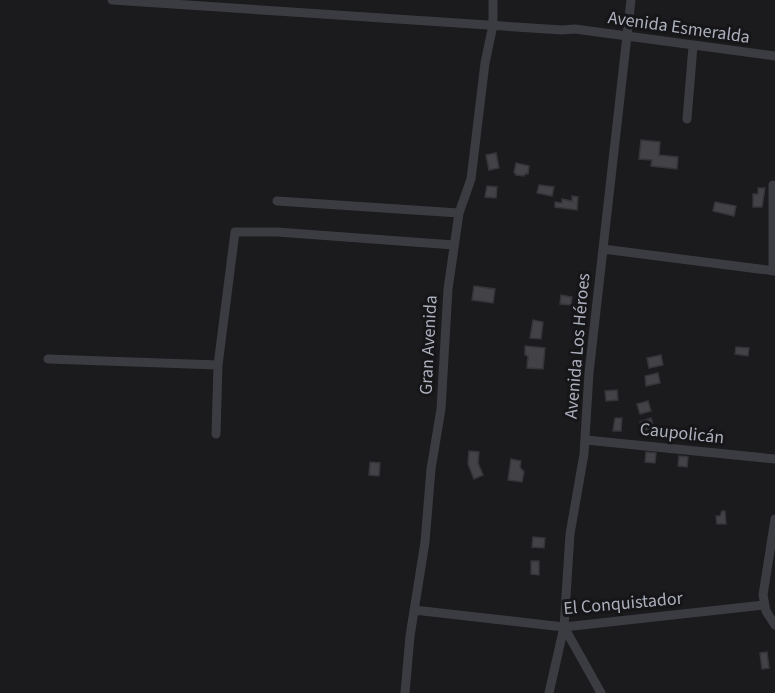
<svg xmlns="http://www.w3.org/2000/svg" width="775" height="693" viewBox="0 0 775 693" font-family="'Source Sans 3',sans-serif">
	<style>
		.building { fill: #424247; stroke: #353439; stroke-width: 1.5 }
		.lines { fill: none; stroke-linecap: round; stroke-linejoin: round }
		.minor { stroke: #3b3c42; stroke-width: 9 }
		.labels { text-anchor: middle; stroke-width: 6; stroke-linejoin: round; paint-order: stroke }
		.street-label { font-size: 18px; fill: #acb0bd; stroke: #161518 }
	</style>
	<rect width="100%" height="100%" fill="#1b1a1d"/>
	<path class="building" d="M 641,140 L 660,142 L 659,155 L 678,157 L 677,169 L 651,166 L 652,160 L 639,159 Z
		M 496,153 L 499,168 L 489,170 L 486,155 Z
		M 516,163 L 529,166 L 528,174 L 525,174 L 524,176 L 516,175 L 514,172 Z
		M 539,185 L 554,187 L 552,196 L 537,193 Z
		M 487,186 L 497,187 L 496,198 L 485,197 Z
		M 758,188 L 765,188 L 762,207 L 753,207 L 753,194 L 758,194 Z
		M 572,196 L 578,197 L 577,210 L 555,207 L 555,202 L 562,203 L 562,199 L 572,201 Z
		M 715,202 L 736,206 L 734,216 L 713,211 Z
		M 474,286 L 495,289 L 493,303 L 472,300 Z
		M 561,295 L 572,297 L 571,305 L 560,304 Z
		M 533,320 L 543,322 L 541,339 L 530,338 Z
		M 525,346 L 545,348 L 543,369 L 527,368 L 528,356 L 525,355 Z
		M 736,347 L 749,348 L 748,356 L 735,354 Z
		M 661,355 L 663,365 L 649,368 L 647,358 Z
		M 658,373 L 660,383 L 646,386 L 645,376 Z
		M 617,390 L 618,400 L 606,401 L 605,391 Z
		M 648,401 L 651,411 L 640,414 L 637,404 Z
		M 615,418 L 622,418 L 621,431 L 613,431 Z
		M 651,418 L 654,428 L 643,431 L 640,422 Z
		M 469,451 L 479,452 L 478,463 L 483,475 L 474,479 L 468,464 Z
		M 646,452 L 656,453 L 655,463 L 645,462 Z
		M 679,456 L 688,457 L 687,467 L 678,466 Z
		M 511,459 L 521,461 L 520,467 L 524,472 L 522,482 L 508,480 Z
		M 370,462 L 380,463 L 379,476 L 369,475 Z
		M 722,511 L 725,511 L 726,524 L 717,524 L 716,516 L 720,516 Z
		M 533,537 L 545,538 L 544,548 L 532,547 Z
		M 531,561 L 539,561 L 539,575 L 531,574 Z
		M 767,652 L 769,668 L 762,669 L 760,653 Z"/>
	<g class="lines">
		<path class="minor" d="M 112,0 L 562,30 L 575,29 L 775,56
			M 687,119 L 693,46
			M 773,185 L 773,271
			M 277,201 L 459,213
			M 603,249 L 775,271
			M 48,359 L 218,365
			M 216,434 L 218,365 L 235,232 L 277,232 L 454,245
			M 586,440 L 775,459
			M 775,519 L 763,595 L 766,611 L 775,625
			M 414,610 L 564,627 L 764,605
			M 564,627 L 601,693
			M 405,693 L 410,636 L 425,542 L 431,469 L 441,409 L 448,289 L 459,213 L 471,179 L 485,63 L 493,25 L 493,0
			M 549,693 L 564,627 L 570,534 L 584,454 L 589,373 L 631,0"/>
	</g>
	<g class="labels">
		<g class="street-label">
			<text transform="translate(679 27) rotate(8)" y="6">Avenida Esmeralda</text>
			<text transform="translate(428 345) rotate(-87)" y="6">Gran Avenida</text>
			<text transform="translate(577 346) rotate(-85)" y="6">Avenida Los Héroes</text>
			<text transform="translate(682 433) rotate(6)" y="6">Caupolicán</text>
			<text transform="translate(623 603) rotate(-5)" y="6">El Conquistador</text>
		</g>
	</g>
</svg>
